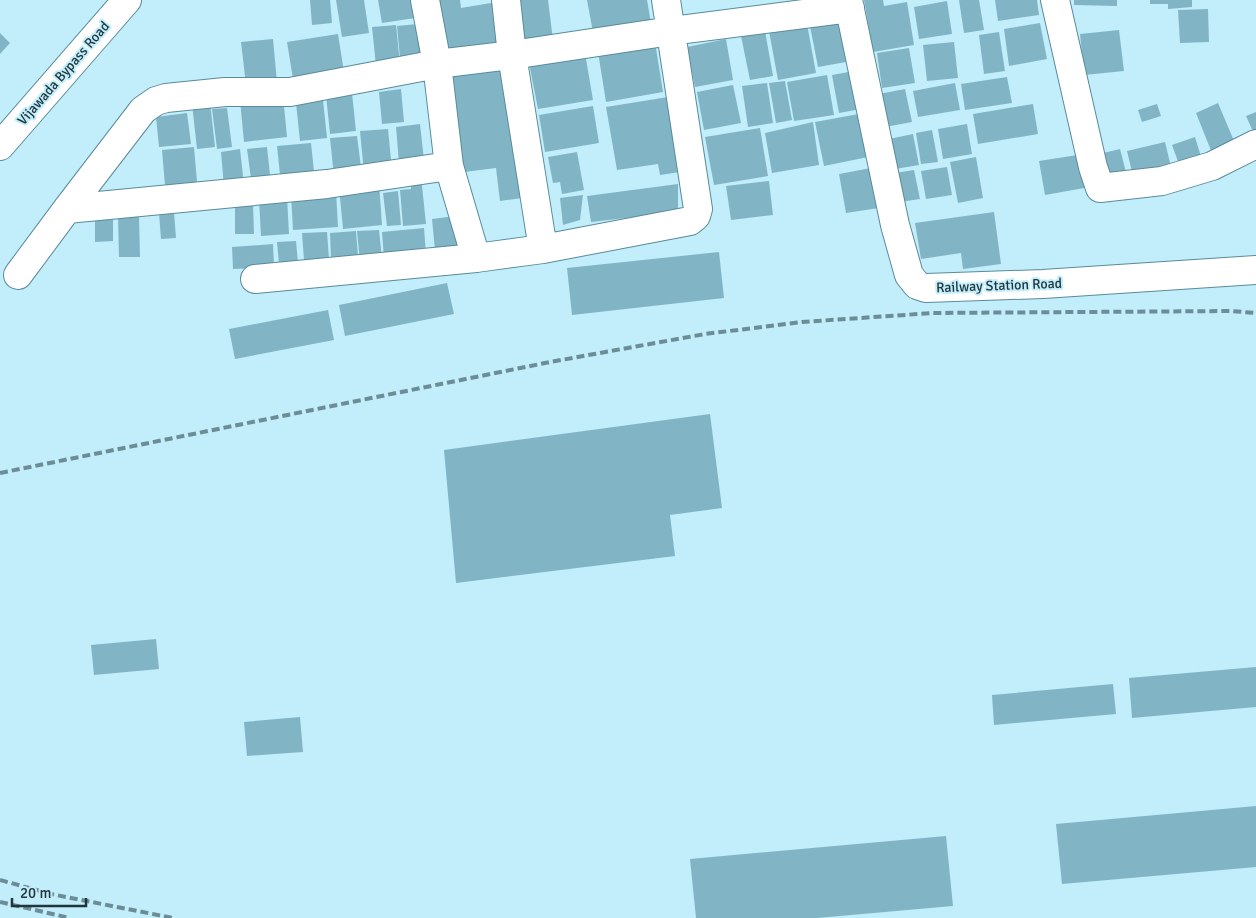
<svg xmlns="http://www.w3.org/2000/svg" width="1256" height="918" viewBox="0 0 1256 918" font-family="Signika,sans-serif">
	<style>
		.building { fill: #81b5c6 }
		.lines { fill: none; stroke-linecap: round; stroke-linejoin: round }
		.minor-casing { stroke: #598b9b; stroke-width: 30 }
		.major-casing { stroke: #598b9b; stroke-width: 30 }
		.minor { stroke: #fff; stroke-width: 28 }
		.major { stroke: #fff; stroke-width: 28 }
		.rail { stroke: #6c8c96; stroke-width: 4; stroke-dasharray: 8 4; stroke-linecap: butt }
		.labels { text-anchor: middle; stroke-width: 4; stroke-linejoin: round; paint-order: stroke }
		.street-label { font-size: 14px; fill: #20363d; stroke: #c2edfb }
	</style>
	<rect width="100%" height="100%" fill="#c2edfb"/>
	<path class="building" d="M 310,0 L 330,0 L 332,23 L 312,25 Z
		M 336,0 L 364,0 L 369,33 L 342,37 Z
		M 378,0 L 420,0 L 422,17 L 382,23 Z
		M 433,0 L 460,0 L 461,8 L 497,2 L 505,47 L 443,57 Z
		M 515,0 L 548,0 L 553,40 L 520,44 Z
		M 587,0 L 647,0 L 652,29 L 594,38 Z
		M 864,0 L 883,0 L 884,6 L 907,2 L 914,45 L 873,52 Z
		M 959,0 L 979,0 L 984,30 L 964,33 Z
		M 995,0 L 1037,0 L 1039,15 L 998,21 Z
		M 1074,0 L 1117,0 L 1117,6 L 1074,5 Z
		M 1150,0 L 1192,0 L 1192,7 L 1168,9 L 1168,4 L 1150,4 Z
		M 947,1 L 952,34 L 919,39 L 914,7 Z
		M 1208,9 L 1209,42 L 1180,43 L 1178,10 Z
		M 838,20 L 846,62 L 818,67 L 810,26 Z
		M 428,23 L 431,55 L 400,58 L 397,26 Z
		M 1040,23 L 1047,59 L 1009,66 L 1004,29 Z
		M 807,24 L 816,73 L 778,80 L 769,31 Z
		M 396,25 L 400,64 L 376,66 L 372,27 Z
		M 1119,30 L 1124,71 L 1084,75 L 1080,34 Z
		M 765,31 L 773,76 L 750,80 L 741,36 Z
		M 999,32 L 1005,71 L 984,74 L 979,35 Z
		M 0,33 L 10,43 L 0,54 Z
		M 338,34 L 344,72 L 293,79 L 287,42 Z
		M 273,39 L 277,82 L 246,85 L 241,42 Z
		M 726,39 L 733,80 L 695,87 L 687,47 Z
		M 655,42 L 663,92 L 606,102 L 598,52 Z
		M 954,42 L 958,78 L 927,81 L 923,45 Z
		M 909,48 L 915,83 L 882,88 L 877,53 Z
		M 585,53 L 593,100 L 538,109 L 529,63 Z
		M 512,67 L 529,197 L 500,201 L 496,168 L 464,172 L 450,75 Z
		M 854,71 L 861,109 L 839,113 L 832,75 Z
		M 827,75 L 834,115 L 794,121 L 787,82 Z
		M 1007,77 L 1012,103 L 965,110 L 961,84 Z
		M 785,81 L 792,120 L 776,123 L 769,83 Z
		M 767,83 L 773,123 L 748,127 L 742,86 Z
		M 955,83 L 960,110 L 918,117 L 913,91 Z
		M 733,85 L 741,123 L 704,130 L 697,92 Z
		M 401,89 L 404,122 L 382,124 L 379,92 Z
		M 905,89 L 912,122 L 885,127 L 879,94 Z
		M 352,93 L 356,131 L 330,134 L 326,95 Z
		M 283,96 L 287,137 L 244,142 L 240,100 Z
		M 668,97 L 680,172 L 660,175 L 658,164 L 617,170 L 606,107 Z
		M 323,100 L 327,138 L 300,141 L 296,103 Z
		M 210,102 L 215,147 L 197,149 L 192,104 Z
		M 1218,103 L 1237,148 L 1214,158 L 1196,113 Z
		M 1033,104 L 1038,134 L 978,144 L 973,114 Z
		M 1157,104 L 1161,116 L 1142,122 L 1138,110 Z
		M 593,106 L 599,143 L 545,152 L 539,115 Z
		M 227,108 L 232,147 L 217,149 L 212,109 Z
		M 1256,112 L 1256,138 L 1246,116 Z
		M 187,113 L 191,144 L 159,147 L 156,117 Z
		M 864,113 L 873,156 L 824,166 L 815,122 Z
		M 813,122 L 819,165 L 772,173 L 765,133 Z
		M 420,124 L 424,160 L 399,163 L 396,127 Z
		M 967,124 L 972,154 L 943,159 L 938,129 Z
		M 760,128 L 768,176 L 714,185 L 705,137 Z
		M 388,129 L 392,170 L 364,173 L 360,131 Z
		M 932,130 L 938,162 L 921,164 L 916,133 Z
		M 913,134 L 919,165 L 895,169 L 889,139 Z
		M 357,136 L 362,175 L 334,177 L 330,138 Z
		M 1195,137 L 1202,160 L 1180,167 L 1172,145 Z
		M 1165,142 L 1171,167 L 1133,176 L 1127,151 Z
		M 311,143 L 315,181 L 281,184 L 277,146 Z
		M 194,147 L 198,193 L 166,197 L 162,150 Z
		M 267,147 L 271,184 L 252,186 L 247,149 Z
		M 240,149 L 244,185 L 224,187 L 221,152 Z
		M 1120,149 L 1127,176 L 1106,182 L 1099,154 Z
		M 577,152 L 584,190 L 562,194 L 560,182 L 553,183 L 548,157 Z
		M 1084,154 L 1090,187 L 1045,195 L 1039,161 Z
		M 976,157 L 983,198 L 958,203 L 950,162 Z
		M 947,167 L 952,195 L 926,199 L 921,171 Z
		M 871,168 L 879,208 L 846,213 L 839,174 Z
		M 914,170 L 920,199 L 900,202 L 895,173 Z
		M 421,176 L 426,224 L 403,226 L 400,190 L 411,189 L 410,177 Z
		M 769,181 L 773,215 L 731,220 L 726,186 Z
		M 379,183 L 382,225 L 343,229 L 339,187 Z
		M 678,184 L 678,212 L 591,222 L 587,196 Z
		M 336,191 L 338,227 L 293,230 L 291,194 Z
		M 398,191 L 401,225 L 387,226 L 383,193 Z
		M 583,195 L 580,220 L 563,225 L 560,198 Z
		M 287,197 L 289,234 L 261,236 L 259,199 Z
		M 235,202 L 253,202 L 254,234 L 235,234 Z
		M 174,212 L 176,238 L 161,239 L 159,213 Z
		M 994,212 L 1001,264 L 963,269 L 961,253 L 921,259 L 915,223 Z
		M 139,216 L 140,257 L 119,257 L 118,217 Z
		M 456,216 L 458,248 L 435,250 L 432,219 Z
		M 95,218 L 113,218 L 113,241 L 95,242 Z
		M 424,228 L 426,254 L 384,258 L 382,232 Z
		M 379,230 L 382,259 L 360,262 L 357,231 Z
		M 356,231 L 358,256 L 331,257 L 330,233 Z
		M 327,232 L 329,259 L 304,260 L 302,233 Z
		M 296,241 L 298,263 L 279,264 L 277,242 Z
		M 273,244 L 274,267 L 233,269 L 232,247 Z
		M 719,252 L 724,298 L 572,315 L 567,268 Z
		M 447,283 L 454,314 L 345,336 L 339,305 Z
		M 328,310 L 334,340 L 235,359 L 229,329 Z
		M 710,414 L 722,508 L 670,515 L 675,556 L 456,583 L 444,450 Z
		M 156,639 L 159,669 L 94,675 L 91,645 Z
		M 1256,667 L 1256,707 L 1132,718 L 1129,678 Z
		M 1113,684 L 1116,714 L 994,725 L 992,695 Z
		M 300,717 L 303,752 L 247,756 L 244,722 Z
		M 1256,806 L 1256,867 L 1062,884 L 1056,824 Z
		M 946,836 L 953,906 L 817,918 L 696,918 L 690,859 Z"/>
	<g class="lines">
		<defs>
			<path id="minor" d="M 425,0 L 437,64 L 449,166 L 476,258
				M 848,0 L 895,225 L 909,275 L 917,285 L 926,288 L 1043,284 L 1256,270
				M 1055,0 L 1093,167 L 1100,188 L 1162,181 L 1212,166 L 1256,144
				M 67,209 L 327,184 L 449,166
				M 543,249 L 690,221 L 696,216 L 698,209 L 666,0
				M 18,275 L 67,209 L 143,110 L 156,101 L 166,98 L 225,92 L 290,92 L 437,64 L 512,55 L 671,31 L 850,8
				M 255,279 L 476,258 L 543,249 L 512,55 L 506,0"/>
			<path id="major" d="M 0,146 L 127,0"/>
		</defs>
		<use href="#minor" class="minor-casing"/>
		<use href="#major" class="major-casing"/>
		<use href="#minor" class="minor"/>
		<use href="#major" class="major"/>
		<path class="rail" d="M 0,473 L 550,362 L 705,334 L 802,322 L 933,313 L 1231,311 L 1256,313
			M 0,880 L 51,894 L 173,918
			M 0,902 L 70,918"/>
	</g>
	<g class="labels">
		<g class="street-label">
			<text transform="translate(63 73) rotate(-49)" y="5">Vijawada Bypass Road</text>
			<text transform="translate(999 285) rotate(-2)" y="5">Railway Station Road</text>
		</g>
	</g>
	<path d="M12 898v8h74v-8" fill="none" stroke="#20363d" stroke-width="2.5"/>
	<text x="20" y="898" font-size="15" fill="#20363d" stroke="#c2edfb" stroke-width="4" paint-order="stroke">20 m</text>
</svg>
